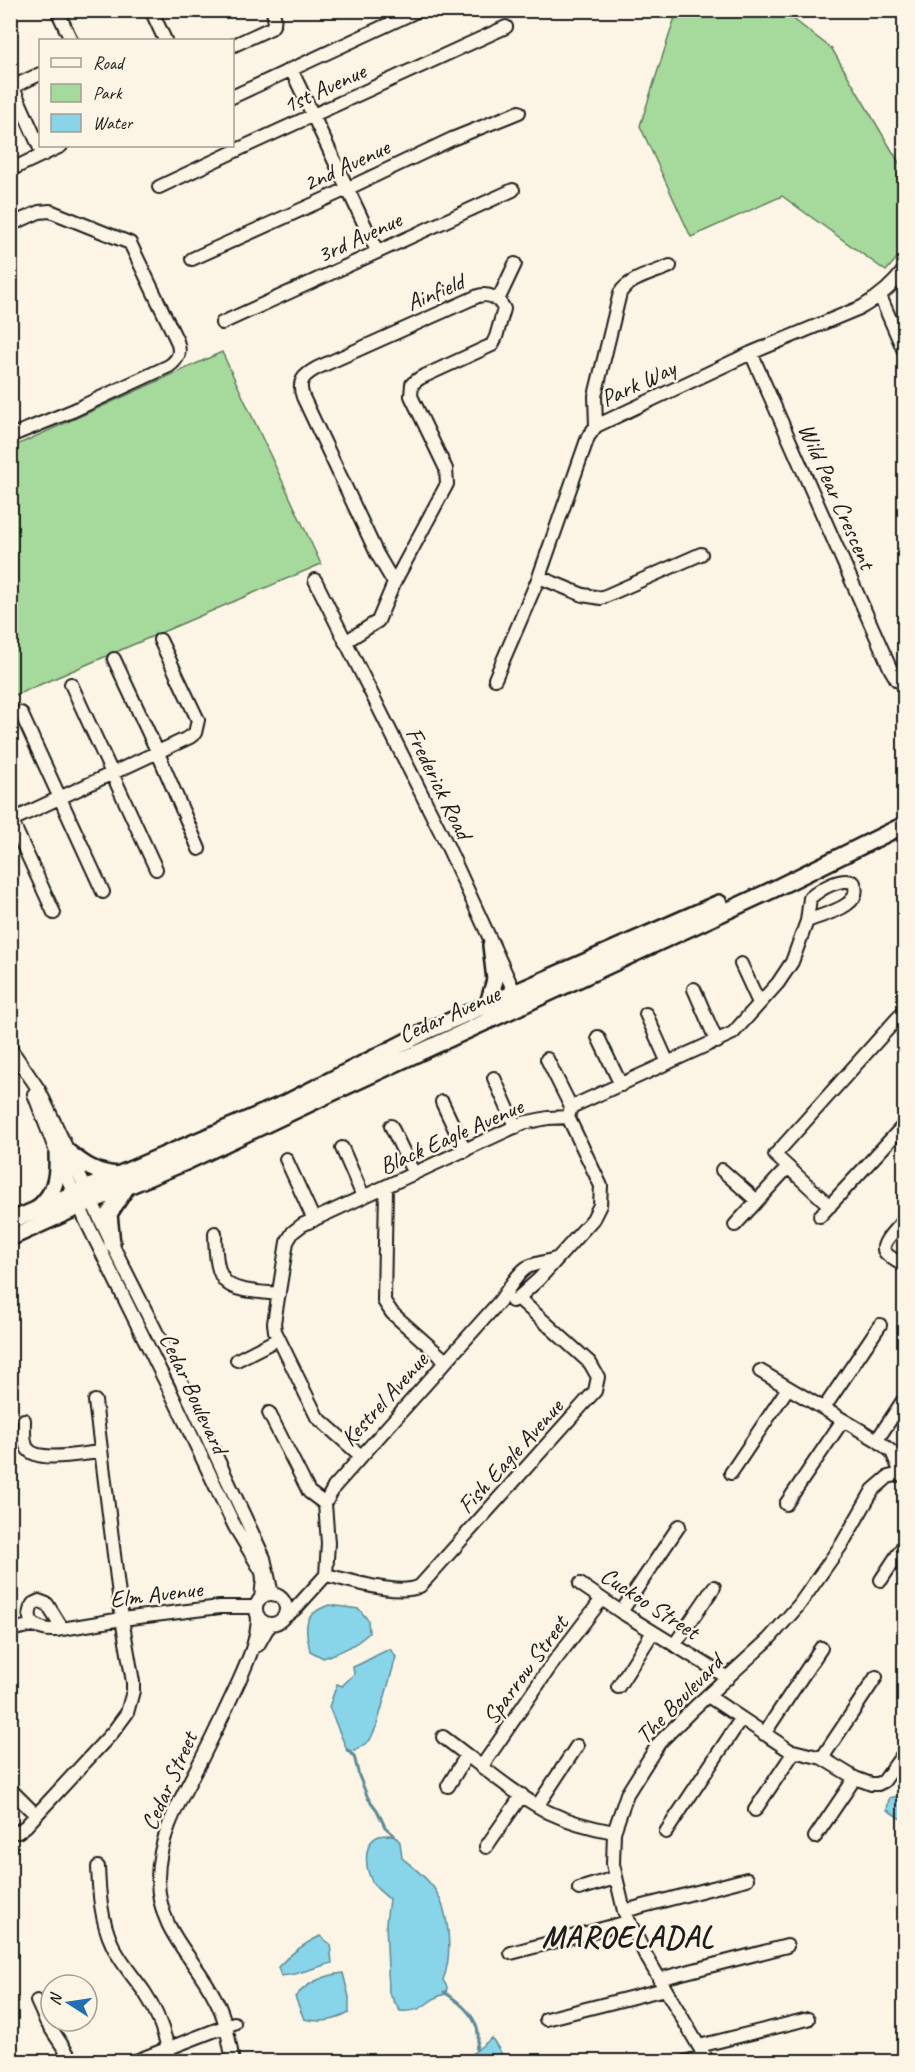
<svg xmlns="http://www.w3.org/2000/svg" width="915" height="2072" viewBox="0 0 915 2072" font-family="Caveat,sans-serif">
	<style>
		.green { fill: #a6da9c; stroke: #617b5c; stroke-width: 1.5 }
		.water { fill: #88d4e8; stroke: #5d8a96; stroke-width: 1.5 }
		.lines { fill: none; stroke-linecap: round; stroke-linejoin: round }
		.stream { stroke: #5d8a96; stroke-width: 3 }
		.minor-casing { stroke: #1c1c1c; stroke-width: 16 }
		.major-casing { stroke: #1c1c1c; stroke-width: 20 }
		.minor { stroke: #fcf5e5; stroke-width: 12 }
		.major { stroke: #fcf5e5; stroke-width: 15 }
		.labels { text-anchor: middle; stroke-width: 5; stroke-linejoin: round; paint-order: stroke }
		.street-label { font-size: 24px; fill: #1c1c1c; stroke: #fcf5e5 }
		.district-label { font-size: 30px; font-weight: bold; letter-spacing: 1.5px; fill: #1c1c1c; stroke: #fcf5e5 }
	</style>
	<rect width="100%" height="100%" fill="#fcf5e5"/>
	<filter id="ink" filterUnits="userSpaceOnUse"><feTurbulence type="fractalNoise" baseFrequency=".0167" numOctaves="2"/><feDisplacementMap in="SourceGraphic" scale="12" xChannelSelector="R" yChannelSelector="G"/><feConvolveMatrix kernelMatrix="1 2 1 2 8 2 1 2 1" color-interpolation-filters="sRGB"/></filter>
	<g filter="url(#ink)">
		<path class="green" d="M 677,11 L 783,11 L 832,49 L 904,171 L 904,250 L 886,271 L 782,196 L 691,237 L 640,126 Z
			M 222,352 L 321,564 L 11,697 L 10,448 Z"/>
		<path class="water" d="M 329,1605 L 359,1609 L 368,1620 L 369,1633 C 355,1646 341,1652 323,1658 L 310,1651 C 305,1625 302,1615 329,1605 Z
			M 390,1649 L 396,1657 L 377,1725 L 370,1740 L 355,1751 L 347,1750 L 329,1707 L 337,1684 L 342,1686 L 354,1674 L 353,1667 C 366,1662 377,1654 390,1649 Z
			M 899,1796 L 904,1796 L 904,1821 L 887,1810 L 889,1798 Z
			M 394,1835 L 400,1842 L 402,1858 C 413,1867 425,1876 433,1887 C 450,1910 453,1955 443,1980 L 447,1987 L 446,1994 C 425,1998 428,2013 400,2011 L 389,1993 L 386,1923 L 389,1899 C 385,1895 379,1891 375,1886 C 365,1874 361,1843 379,1836 C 383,1835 390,1835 394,1835 Z
			M 320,1936 L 330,1944 L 332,1963 L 295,1974 L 281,1976 L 278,1967 C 290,1954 303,1944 320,1936 Z
			M 343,1973 L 349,1997 L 349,2013 C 334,2021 321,2023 304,2019 L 295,1997 C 308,1982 323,1976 343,1973 Z
			M 492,2038 L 506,2061 L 463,2061 Z"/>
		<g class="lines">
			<path class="stream" d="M 347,1750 L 354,1756 L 359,1776 L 368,1798 L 377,1810 L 385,1827 L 394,1835
				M 444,1992 C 458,2001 477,2016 478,2034 C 479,2039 477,2045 476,2049"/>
			<defs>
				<path id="minor" d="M 57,10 L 71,40
					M 151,10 L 165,40
					M 232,46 L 271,28 C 276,22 275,17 272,10
					M 291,69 L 377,251
					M 10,81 L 43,155
					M 10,88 L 40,74
					M 232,97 L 419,10
					M 10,170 L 61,146
					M 159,187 L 250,144 L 506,27
					M 10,225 L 39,212 L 50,211 L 130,243 L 177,341 C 181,352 179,359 169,366 L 72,411 L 10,436
					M 192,259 L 336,194 L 452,139 L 519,112
					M 880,296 L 904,351
					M 498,300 L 515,264
					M 222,323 L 513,190
					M 751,353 L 891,670 L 897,680 L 904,684
					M 596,426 L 595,396 L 620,293 C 629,278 655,273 670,266
					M 539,577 L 583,595 L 601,598 L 701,554
					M 315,580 L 446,843 L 518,1000
					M 345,642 L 378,621 L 394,583 L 447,484 L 446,469 L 411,396 L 412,384 L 420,378 L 492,345 L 496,337 L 504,309 C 499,298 489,293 478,296 L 317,368 C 304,375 297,381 303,397 L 377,554 L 394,583
					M 114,659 L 158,753 L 199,849
					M 495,679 L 539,577 L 588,437 L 596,426 L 751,353 L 862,307 C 879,297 893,286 904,270
					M 71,684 L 156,869
					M 21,713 L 103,892
					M 10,817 L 54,913
					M 10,821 L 190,737 L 195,733 L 198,720 L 160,640
					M 741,964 L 759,1003
					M 694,989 L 717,1042
					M 646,1014 L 668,1063
					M 598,1037 L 621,1085
					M 10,1048 L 39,1090 L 112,1244 L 180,1379 L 264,1558 L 272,1594
					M 547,1059 L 571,1107
					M 494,1078 L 516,1127
					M 34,1094 L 57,1154 L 86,1221 L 175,1401 L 235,1527 L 262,1572 L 263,1579 L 261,1598
					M 442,1102 L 465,1151
					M 568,1117 L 571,1107 L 733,1033 L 778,983 L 792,962 L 807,921 L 810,898 C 820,889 842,876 854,883 C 864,907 823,914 807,921
					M 391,1126 L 414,1174
					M 342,1148 L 363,1196
					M 286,1159 L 314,1220
					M 722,1170 L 757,1201
					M 386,1188 L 384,1301 L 392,1313 L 446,1361
					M 830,1206 L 775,1155 L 904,1011
					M 820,1216 L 904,1125
					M 904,1220 C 899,1226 879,1244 885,1252 C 888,1257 899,1262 904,1266
					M 735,1225 L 788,1167
					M 215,1233 C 216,1291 226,1289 279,1294
					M 512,1301 L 518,1298 L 539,1279 L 593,1219 L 600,1205 L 601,1186 L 568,1117
					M 237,1360 L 278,1339
					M 760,1371 L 877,1440 L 892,1452 L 901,1473
					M 824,1408 L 880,1325
					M 269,1413 L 309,1492 L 325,1504
					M 24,1420 C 24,1429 23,1441 27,1448 C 37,1464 84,1453 101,1452
					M 877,1440 L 904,1399
					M 361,1456 L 317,1417 L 275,1331 L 274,1323 L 287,1242 L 293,1232 L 302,1225 L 523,1123 L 548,1118 L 568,1117
					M 731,1473 L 788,1388
					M 786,1504 L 843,1420
					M 326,1575 C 349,1580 399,1597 420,1586 L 595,1391 L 598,1377 L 590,1363 L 518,1298
					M 881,1580 L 904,1545
					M 580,1584 L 621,1612 L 728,1678
					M256 1609a15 15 0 1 1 30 0a15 15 0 1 1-30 0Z
					M 621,1612 L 679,1526
					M 283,1618 L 295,1609 L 326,1575 L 328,1543 L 325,1504 L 334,1487 L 499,1302 C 507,1292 515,1276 526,1268 C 533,1263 549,1262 558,1258
					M 62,1628 L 47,1604 L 39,1601 L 33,1604 C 22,1622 39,1631 56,1630 L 122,1619 L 220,1607 L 256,1607
					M 10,1630 L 34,1625
					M 675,1644 L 714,1587
					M 258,1645 L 267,1629 L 272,1624
					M 618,1687 L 653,1632
					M 708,1696 L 789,1750 L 822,1758 L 855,1778 L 871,1784 L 878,1784 L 884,1781 L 904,1753
					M 764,1734 L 821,1648
					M 443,1737 C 477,1762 511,1792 548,1812 C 569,1822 592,1828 614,1832
					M 822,1758 L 876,1677
					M 482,1766 L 550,1667 L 602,1599
					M 448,1786 L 467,1755
					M 10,1789 L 36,1815
					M 538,1805 L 577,1746
					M 755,1810 L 794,1752
					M 10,1832 L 18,1832 L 26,1826 L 113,1732 L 127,1713 L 133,1691 L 133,1682 L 122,1619 L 95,1401
					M 666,1832 L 741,1719
					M 815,1837 L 855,1778
					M 486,1847 L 522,1795
					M 98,1867 C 99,1892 101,1921 112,1944 C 120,1962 134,1977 145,1993 C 159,2014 166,2037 171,2062
					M 579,1889 L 615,1878
					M 624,1911 L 747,1879
					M 511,1953 L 628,1922
					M 659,1979 L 787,1946
					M 37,2001 L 46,2021 L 73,2062
					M 546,2019 L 665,1989
					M 699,2046 L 808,2019
					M 133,2062 L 234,2023
					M 233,2062 C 229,2040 226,2019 216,2000 C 195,1957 158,1932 158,1879 C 158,1837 180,1800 199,1764 C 213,1737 226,1709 239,1681 C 248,1661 258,1639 258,1616
					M 685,2062 L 705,2056
					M 708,2062 L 645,1954 L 624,1911 L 613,1864 L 614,1832 L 627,1794 L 659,1743 L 694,1708 L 768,1640 L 799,1605 L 842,1544 L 873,1490 L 888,1477 L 904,1473"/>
				<path id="major" d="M 487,1007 L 495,980 L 491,945
					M 68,1152 C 84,1165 97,1174 118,1175
					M 39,1207 C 56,1192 58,1176 57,1154
					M 10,1221 L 286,1103 L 425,1032 L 719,903
					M 10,1238 L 92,1201 L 188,1161 L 336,1091 L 770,891 L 904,825
					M 112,1244 L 109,1214 L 128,1185"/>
			</defs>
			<use href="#minor" class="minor-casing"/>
			<use href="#major" class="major-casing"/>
			<use href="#minor" class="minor"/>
			<use href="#major" class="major"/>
		</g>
	</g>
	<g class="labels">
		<g class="street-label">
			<text transform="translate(324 88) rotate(-25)" y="8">1st Avenue</text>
			<text transform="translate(346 165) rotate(-25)" y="8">2nd Avenue</text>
			<text transform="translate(359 237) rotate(-25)" y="8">3rd Avenue</text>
			<text transform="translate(435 292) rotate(-23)" y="8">Ainfield</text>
			<text transform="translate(638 383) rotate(-25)" y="8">Park Way</text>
			<text transform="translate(837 496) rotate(66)" y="8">Wild Pear Crescent</text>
			<text transform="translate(439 783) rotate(64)" y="8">Frederick Road</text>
			<text transform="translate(449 1014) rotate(-24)" y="8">Cedar Avenue</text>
			<text transform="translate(451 1136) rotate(-24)" y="8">Black Eagle Avenue</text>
			<text transform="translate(194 1393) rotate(65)" y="8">Cedar Boulevard</text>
			<text transform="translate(384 1399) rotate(-48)" y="8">Kestrel Avenue</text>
			<text transform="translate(510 1456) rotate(-48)" y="8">Fish Eagle Avenue</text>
			<text transform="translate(156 1594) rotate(-7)" y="8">Elm Avenue</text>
			<text transform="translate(650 1603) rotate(33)" y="8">Cuckoo Street</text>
			<text transform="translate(525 1670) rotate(-54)" y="8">Sparrow Street</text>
			<text transform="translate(679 1699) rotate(-46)" y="8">The Boulevard</text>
			<text transform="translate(169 1781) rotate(-66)" y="8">Cedar Street</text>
		</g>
		<g class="district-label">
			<text x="628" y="1947">MAROELADAL</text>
		</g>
	</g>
	<rect width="915" height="2072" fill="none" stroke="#fcf5e5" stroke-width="36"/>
	<rect x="18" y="18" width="879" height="2036" fill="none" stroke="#1c1c1c" stroke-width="2" filter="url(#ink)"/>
	<rect x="39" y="39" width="195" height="108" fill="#fcf5e5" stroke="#a29e95" stroke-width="1.5"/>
	<rect x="51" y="58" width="30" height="9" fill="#fcf5e5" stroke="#a29e95" stroke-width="1.5"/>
	<text x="93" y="69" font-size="18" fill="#1c1c1c">Road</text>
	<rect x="51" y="84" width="30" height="18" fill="#a6da9c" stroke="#a29e95" stroke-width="1.5"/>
	<text x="93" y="99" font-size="18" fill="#1c1c1c">Park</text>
	<rect x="51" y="114" width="30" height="18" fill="#88d4e8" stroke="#a29e95" stroke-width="1.5"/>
	<text x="93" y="129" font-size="18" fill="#1c1c1c">Water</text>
	<g transform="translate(69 2003) rotate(282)"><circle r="28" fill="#fcf5e5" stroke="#a29e95" stroke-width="1.5"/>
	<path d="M0-4.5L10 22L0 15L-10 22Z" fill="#1f6fb2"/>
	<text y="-9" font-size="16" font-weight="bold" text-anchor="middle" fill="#1c1c1c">N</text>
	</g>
</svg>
